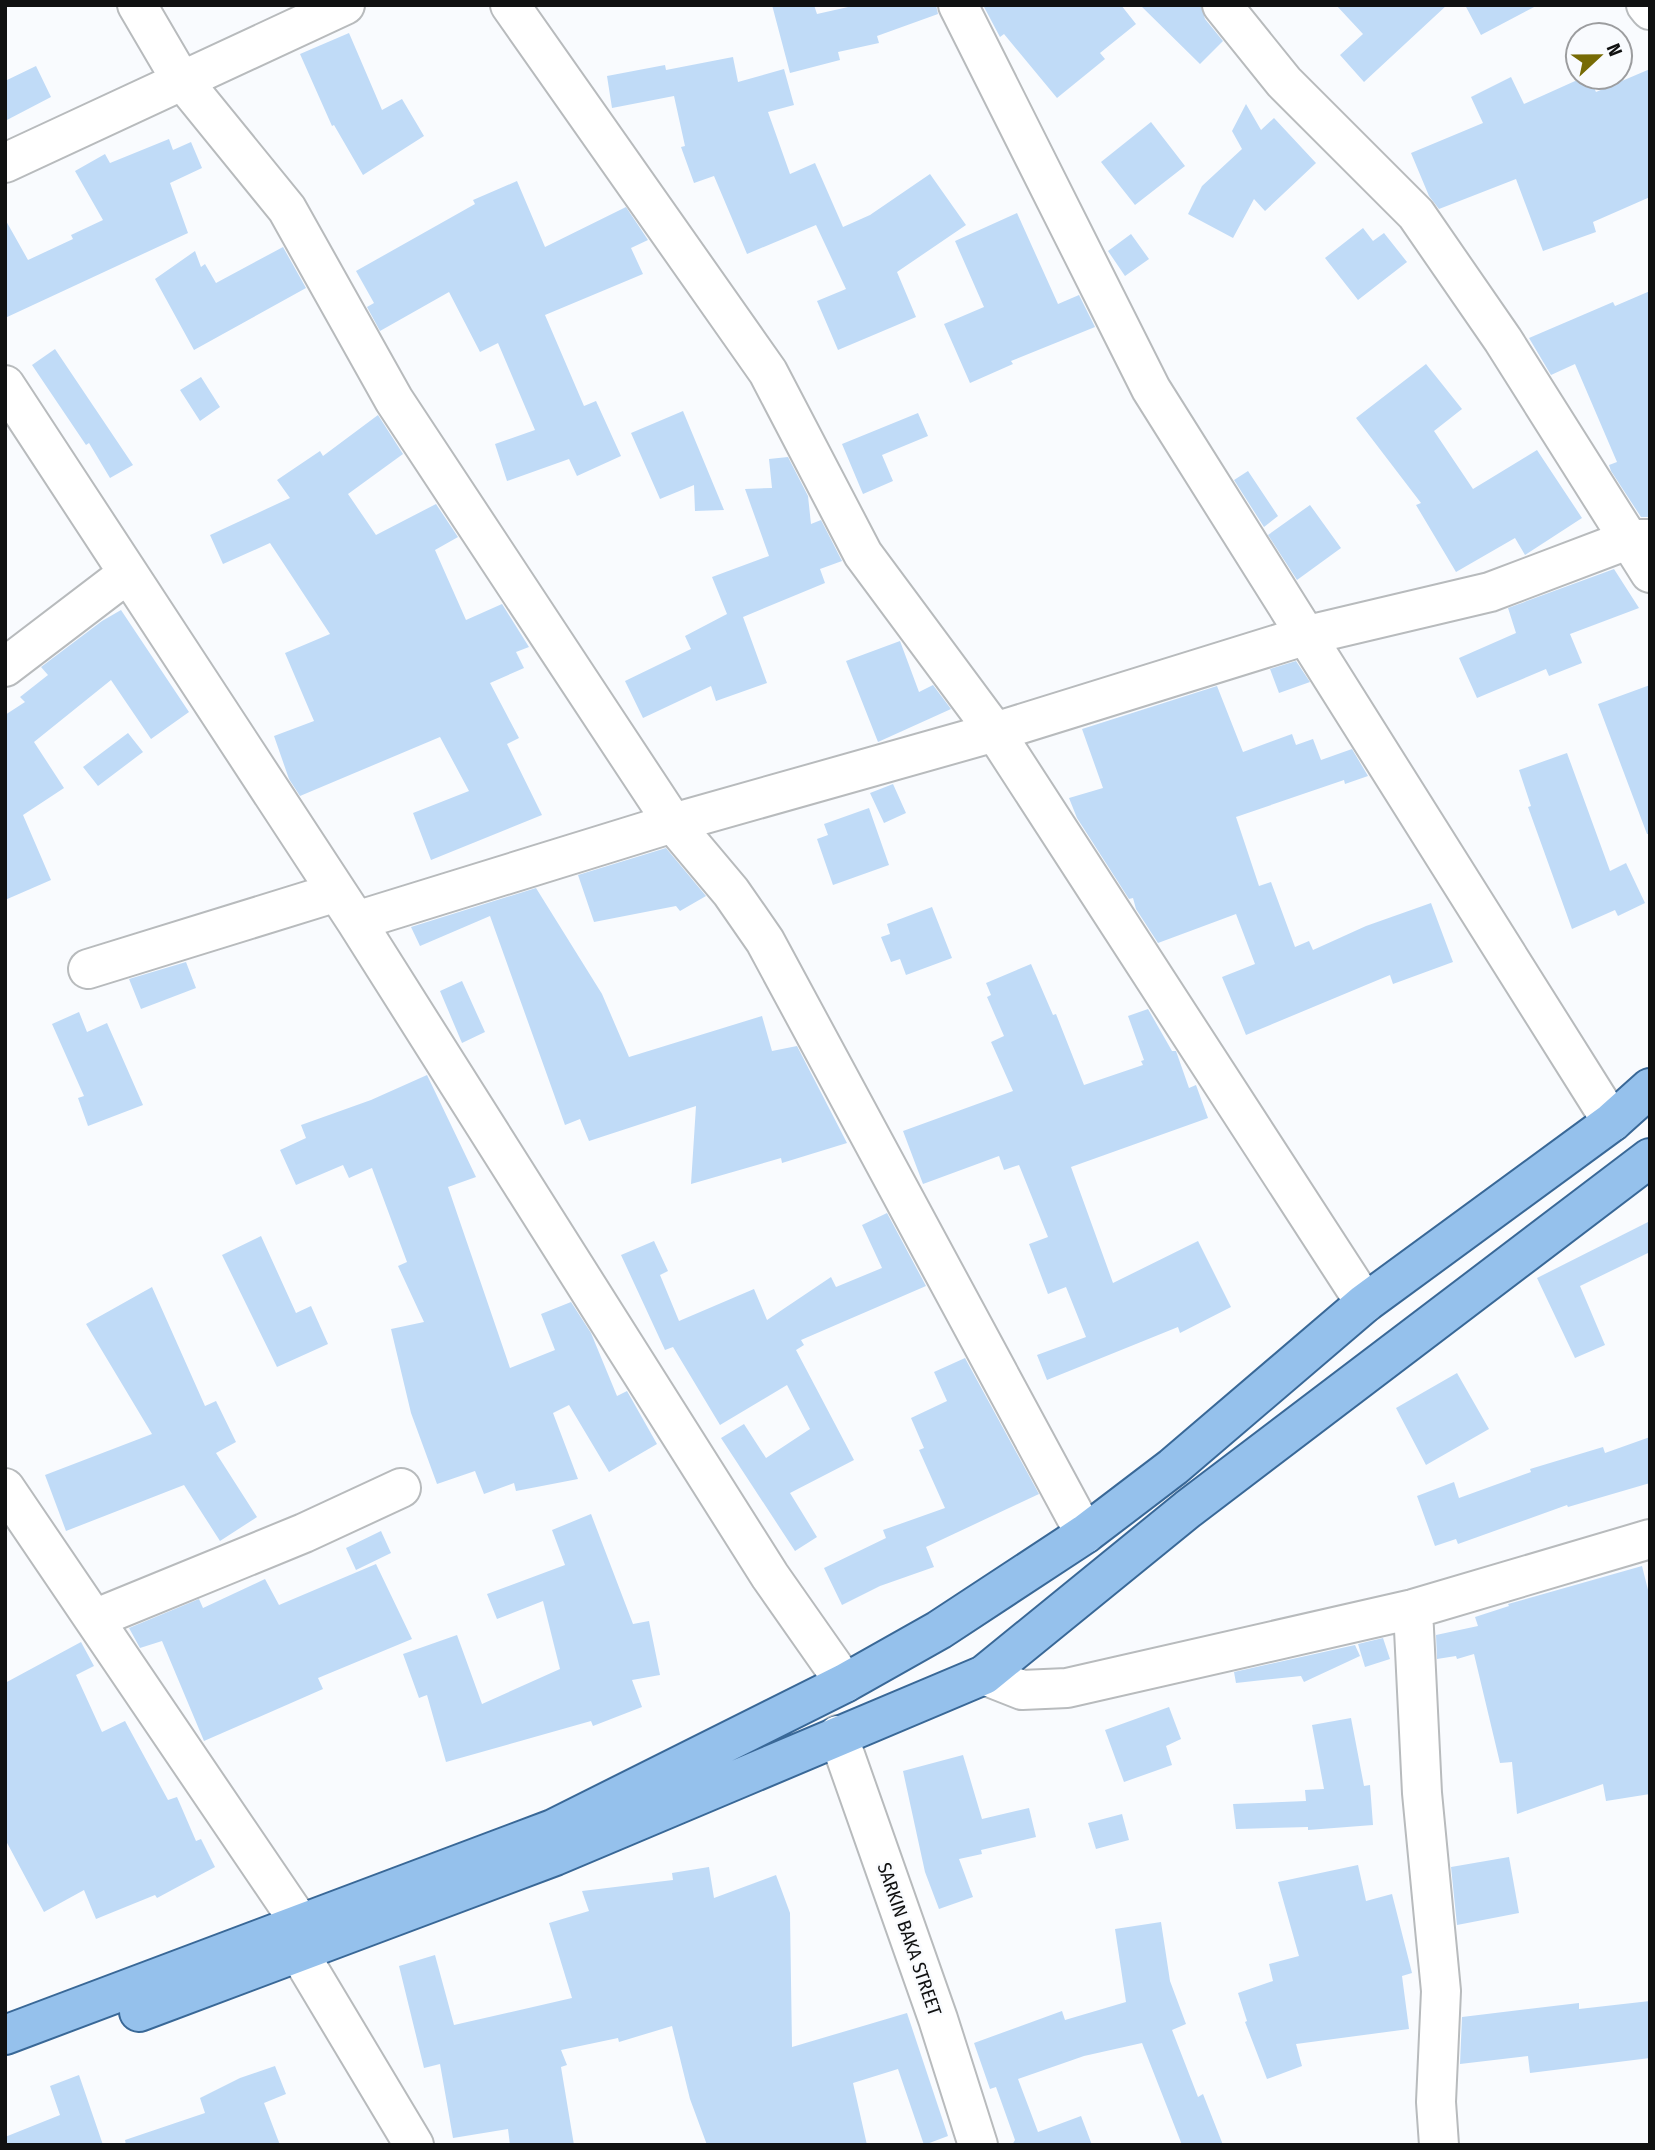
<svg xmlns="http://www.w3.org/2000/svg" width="1655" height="2150" viewBox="0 0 1655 2150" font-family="'Fira Sans Condensed',sans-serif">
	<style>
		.building { fill: #c0dbf7 }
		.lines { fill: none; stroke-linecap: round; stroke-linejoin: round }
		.minor-casing { stroke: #b8bbbd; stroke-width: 42 }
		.major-casing { stroke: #396897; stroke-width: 42 }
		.minor { stroke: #fff; stroke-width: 38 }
		.major { stroke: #95c1ec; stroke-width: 38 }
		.labels { text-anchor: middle; stroke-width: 5; stroke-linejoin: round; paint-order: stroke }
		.street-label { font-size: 19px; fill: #101111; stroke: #f9fbfe }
	</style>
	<rect width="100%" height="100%" fill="#f9fbfe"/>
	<path class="building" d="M 772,5 L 814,5 L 817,14 L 857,5 L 936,5 L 938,14 L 877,36 L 879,43 L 838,52 L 840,60 L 790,73 Z
		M 983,5 L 1121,5 L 1136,24 L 1100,53 L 1105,59 L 1057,98 L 1004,34 L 1000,37 Z
		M 1140,5 L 1201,5 L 1205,19 L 1223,41 L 1200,64 Z
		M 1336,5 L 1447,5 L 1364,82 L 1340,55 L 1363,34 Z
		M 1465,5 L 1538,5 L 1481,35 Z
		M 349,33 L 382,110 L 402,99 L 424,136 L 363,175 L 334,125 L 332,126 L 300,54 Z
		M 733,57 L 738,82 L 784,69 L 794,105 L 768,112 L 790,174 L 815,163 L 843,227 L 870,215 L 930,174 L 966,225 L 897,272 L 916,317 L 838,350 L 817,301 L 846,289 L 816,225 L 747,254 L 714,176 L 694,183 L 681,147 L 685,146 L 674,96 L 612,108 L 607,76 L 665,65 L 666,70 Z
		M 36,66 L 51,97 L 5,121 L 5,81 Z
		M 1650,69 L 1650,197 L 1593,222 L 1596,232 L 1543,251 L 1516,179 L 1439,209 L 1429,196 L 1411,153 L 1483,123 L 1471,97 L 1511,77 L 1524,104 L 1584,77 L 1589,77 L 1596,92 Z
		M 1246,104 L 1261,130 L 1274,118 L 1316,163 L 1265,211 L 1254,199 L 1233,238 L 1188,214 L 1202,186 L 1242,149 L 1232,131 Z
		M 1151,122 L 1185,166 L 1135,205 L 1101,162 Z
		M 169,139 L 173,150 L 191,142 L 202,168 L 170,183 L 188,233 L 5,318 L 5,219 L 28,260 L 73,239 L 71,235 L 103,220 L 75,171 L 105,154 L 110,163 Z
		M 517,181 L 545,247 L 626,207 L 648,240 L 631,248 L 643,274 L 545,315 L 584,406 L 596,401 L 621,456 L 577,476 L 569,459 L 507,481 L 495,444 L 535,430 L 498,343 L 480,352 L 449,292 L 380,331 L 367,307 L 374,303 L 356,271 L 475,204 L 473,200 Z
		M 1017,213 L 1058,304 L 1079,295 L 1095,327 L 1011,361 L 1013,364 L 970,383 L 944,324 L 984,307 L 955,241 Z
		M 1363,228 L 1373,241 L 1384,233 L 1407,262 L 1358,300 L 1325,258 Z
		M 1131,234 L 1149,259 L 1125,276 L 1108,251 Z
		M 283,247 L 306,288 L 194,350 L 155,279 L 195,251 L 201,267 L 205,264 L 216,283 Z
		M 1650,291 L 1650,517 L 1641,517 L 1611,471 L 1609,465 L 1617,462 L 1575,364 L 1551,375 L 1529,338 L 1613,302 L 1615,306 Z
		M 55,349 L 133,465 L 110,478 L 89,443 L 86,445 L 32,365 Z
		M 1426,364 L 1462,409 L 1434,431 L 1473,489 L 1537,450 L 1582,518 L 1525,555 L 1515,538 L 1456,572 L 1416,505 L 1421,503 L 1356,418 Z
		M 201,377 L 220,407 L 200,421 L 180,390 Z
		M 683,411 L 695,440 L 724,510 L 695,511 L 694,485 L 660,499 L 631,433 Z
		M 918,413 L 928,436 L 882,455 L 893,481 L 863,494 L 842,444 Z
		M 378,415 L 403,454 L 348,494 L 376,535 L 436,504 L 458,537 L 435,550 L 466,620 L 502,604 L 529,647 L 516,652 L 524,668 L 490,683 L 519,738 L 507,744 L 542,815 L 431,860 L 413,813 L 469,791 L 440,737 L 300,796 L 289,779 L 274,736 L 314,721 L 285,653 L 330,634 L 270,543 L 223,564 L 210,535 L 290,498 L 277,480 L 320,451 L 323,456 Z
		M 788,457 L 808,496 L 811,524 L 821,520 L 842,561 L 820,569 L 825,583 L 743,617 L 767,683 L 716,701 L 711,686 L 643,718 L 625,681 L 691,649 L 685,636 L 727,614 L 712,577 L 769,556 L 745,489 L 772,488 L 769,459 Z
		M 1248,471 L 1278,516 L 1264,527 L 1234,480 Z
		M 1310,505 L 1341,548 L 1297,580 L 1268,535 Z
		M 1614,569 L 1639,608 L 1570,634 L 1582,663 L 1549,676 L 1546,669 L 1477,698 L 1459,658 L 1516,633 L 1508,608 Z
		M 121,610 L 189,712 L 151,739 L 111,680 L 34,742 L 64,788 L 23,815 L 51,880 L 5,900 L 5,715 L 25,702 L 20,697 L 48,675 L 41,667 L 102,621 Z
		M 900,641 L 919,692 L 933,685 L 951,709 L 878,742 L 846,661 Z
		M 1296,661 L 1310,682 L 1279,693 L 1270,669 Z
		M 1650,685 L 1650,834 L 1647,834 L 1598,704 Z
		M 1217,686 L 1243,752 L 1292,734 L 1296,745 L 1313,739 L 1321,760 L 1352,749 L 1368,776 L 1345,784 L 1344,780 L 1236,817 L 1259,886 L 1271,882 L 1295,947 L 1309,941 L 1313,950 L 1366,926 L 1431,903 L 1453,962 L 1393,984 L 1390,975 L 1246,1035 L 1222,977 L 1255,964 L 1236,914 L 1158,943 L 1136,909 L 1133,898 L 1129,899 L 1077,818 L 1069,798 L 1103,788 L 1082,729 Z
		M 128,733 L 143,752 L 98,786 L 83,767 Z
		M 1567,753 L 1610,871 L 1626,863 L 1645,903 L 1618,916 L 1615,910 L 1572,929 L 1528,807 L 1531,806 L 1519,770 Z
		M 893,784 L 906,813 L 884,823 L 870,793 Z
		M 869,808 L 889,865 L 833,885 L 817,839 L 828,835 L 824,824 Z
		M 666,848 L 706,896 L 680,911 L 676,906 L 594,922 L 578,875 Z
		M 536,888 L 602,994 L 629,1057 L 762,1016 L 772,1051 L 797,1046 L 847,1143 L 782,1163 L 781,1158 L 691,1184 L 696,1106 L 589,1141 L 580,1119 L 565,1125 L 490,916 L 420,946 L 411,927 Z
		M 932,907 L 952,958 L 906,975 L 900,959 L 891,962 L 881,937 L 890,934 L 887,924 Z
		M 186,962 L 196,988 L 141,1009 L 129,979 Z
		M 1031,964 L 1053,1015 L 1056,1014 L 1084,1085 L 1143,1065 L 1141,1061 L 1144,1060 L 1128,1016 L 1148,1009 L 1172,1051 L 1176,1051 L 1189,1088 L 1196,1085 L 1208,1118 L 1071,1167 L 1113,1283 L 1198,1241 L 1231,1307 L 1180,1333 L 1178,1327 L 1047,1380 L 1037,1355 L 1086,1337 L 1066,1287 L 1048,1294 L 1029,1244 L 1048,1237 L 1019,1165 L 1004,1170 L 999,1156 L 923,1184 L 903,1131 L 1013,1091 L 991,1042 L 1004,1036 L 987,997 L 991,995 L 986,983 Z
		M 462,981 L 485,1032 L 462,1043 L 440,991 Z
		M 79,1012 L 87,1032 L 107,1023 L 143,1105 L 88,1126 L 78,1098 L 84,1096 L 52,1024 Z
		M 427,1075 L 476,1177 L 448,1187 L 510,1368 L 555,1350 L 541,1314 L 571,1302 L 591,1333 L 617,1396 L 627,1391 L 657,1444 L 609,1472 L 569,1405 L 553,1413 L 578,1479 L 516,1491 L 514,1483 L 484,1494 L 475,1471 L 437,1484 L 411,1413 L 391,1329 L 424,1322 L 398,1266 L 407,1262 L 372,1168 L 349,1178 L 343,1165 L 296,1185 L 280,1150 L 306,1138 L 301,1125 L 371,1100 Z
		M 887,1213 L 926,1286 L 801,1340 L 804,1345 L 796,1350 L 854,1460 L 790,1493 L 817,1537 L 795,1551 L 721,1438 L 744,1424 L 766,1458 L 810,1429 L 787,1385 L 720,1425 L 673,1347 L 665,1350 L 621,1255 L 654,1241 L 668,1271 L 660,1275 L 679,1321 L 754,1289 L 767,1320 L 831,1277 L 836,1287 L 882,1268 L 862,1225 Z
		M 1650,1221 L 1650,1252 L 1580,1286 L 1605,1345 L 1575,1358 L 1537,1278 Z
		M 261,1236 L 296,1313 L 311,1306 L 328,1344 L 277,1367 L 222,1255 Z
		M 152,1287 L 205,1406 L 216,1401 L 236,1442 L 216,1453 L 257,1517 L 220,1541 L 184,1485 L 66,1531 L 45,1475 L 152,1434 L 86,1324 Z
		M 965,1358 L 1039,1494 L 926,1547 L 934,1567 L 880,1586 L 842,1605 L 824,1568 L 886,1538 L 883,1530 L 945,1508 L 919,1450 L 924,1448 L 911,1418 L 947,1401 L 934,1372 Z
		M 1457,1373 L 1489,1429 L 1426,1465 L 1396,1408 Z
		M 1650,1437 L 1650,1483 L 1568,1507 L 1567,1505 L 1458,1544 L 1456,1539 L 1435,1546 L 1417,1496 L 1454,1482 L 1459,1498 L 1531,1472 L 1530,1469 L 1603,1447 L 1605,1453 Z
		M 591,1514 L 633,1624 L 649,1621 L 660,1675 L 632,1680 L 642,1707 L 593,1726 L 591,1721 L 446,1762 L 427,1695 L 419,1698 L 403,1654 L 457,1635 L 482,1704 L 560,1669 L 543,1601 L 497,1619 L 487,1594 L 565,1565 L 552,1530 Z
		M 381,1531 L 391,1553 L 356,1570 L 346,1548 Z
		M 376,1564 L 412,1639 L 318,1678 L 323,1689 L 204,1741 L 162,1641 L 140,1648 L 129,1628 L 199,1599 L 203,1608 L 265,1579 L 279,1605 Z
		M 1642,1566 L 1650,1598 L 1650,1794 L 1606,1801 L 1603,1784 L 1517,1814 L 1512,1762 L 1500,1763 L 1474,1654 L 1457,1659 L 1456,1656 L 1437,1659 L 1436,1635 L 1478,1626 L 1475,1617 L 1509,1606 L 1508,1604 Z
		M 1383,1638 L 1390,1659 L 1365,1667 L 1358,1644 Z
		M 81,1642 L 94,1666 L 76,1675 L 102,1732 L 125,1721 L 168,1800 L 177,1797 L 196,1841 L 201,1839 L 215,1867 L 157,1898 L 155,1895 L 96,1919 L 84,1890 L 44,1912 L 5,1839 L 5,1683 Z
		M 1355,1645 L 1360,1656 L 1304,1682 L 1301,1676 L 1236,1683 L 1234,1672 Z
		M 1169,1707 L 1181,1739 L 1166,1746 L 1172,1765 L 1124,1782 L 1105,1730 Z
		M 1351,1718 L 1364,1786 L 1370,1785 L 1373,1825 L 1308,1830 L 1308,1827 L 1236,1829 L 1233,1804 L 1306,1801 L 1305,1790 L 1324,1789 L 1312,1725 Z
		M 963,1755 L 982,1819 L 1029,1808 L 1036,1837 L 981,1850 L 982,1854 L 959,1859 L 973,1897 L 939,1909 L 925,1872 L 903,1771 Z
		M 1122,1814 L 1129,1840 L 1096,1849 L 1088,1823 Z
		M 1509,1857 L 1519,1913 L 1457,1925 L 1451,1867 Z
		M 1358,1865 L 1366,1901 L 1392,1894 L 1412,1973 L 1402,1976 L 1409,2029 L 1296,2044 L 1302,2066 L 1267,2079 L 1245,2022 L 1247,2021 L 1238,1993 L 1273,1981 L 1269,1964 L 1299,1956 L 1278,1882 Z
		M 709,1867 L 714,1898 L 776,1875 L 790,1913 L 792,2047 L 907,2013 L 948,2136 L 924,2145 L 898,2069 L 853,2083 L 867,2145 L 707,2145 L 690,2099 L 672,2026 L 619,2042 L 618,2038 L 561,2050 L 567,2065 L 561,2067 L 574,2145 L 510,2145 L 508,2129 L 453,2138 L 440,2064 L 424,2068 L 399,1966 L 435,1955 L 454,2025 L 572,1998 L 549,1923 L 589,1911 L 582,1891 L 673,1880 L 672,1873 Z
		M 1161,1922 L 1170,1981 L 1186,2024 L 1172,2030 L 1198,2097 L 1203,2094 L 1223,2145 L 1182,2145 L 1142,2043 L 1084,2056 L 1018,2079 L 1038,2132 L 1081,2116 L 1092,2145 L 1012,2145 L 1015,2140 L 996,2087 L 990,2089 L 974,2043 L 1062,2011 L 1065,2020 L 1126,2002 L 1115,1929 Z
		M 1650,2001 L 1650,2058 L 1530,2073 L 1528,2056 L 1460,2064 L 1462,2017 L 1579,2003 L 1579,2009 Z
		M 275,2066 L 286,2094 L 264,2103 L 280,2145 L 126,2145 L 125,2140 L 205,2113 L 200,2098 L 240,2078 Z
		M 79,2075 L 103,2145 L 5,2145 L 5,2137 L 60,2115 L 50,2086 Z"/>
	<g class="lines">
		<defs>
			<path id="minor" d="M 137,5 L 178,75 L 287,209 L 394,400 L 673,823 L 731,892 L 765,941 L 1085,1534
				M 510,5 L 768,372 L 863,554 L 995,732 L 1365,1303
				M 958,5 L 1151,389 L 1612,1122
				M 1222,5 L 1284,82 L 1416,214 L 1503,340 L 1650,573
				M 1646,5 L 1650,10
				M 5,163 L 345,5
				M 5,385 L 356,921 L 770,1576 L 845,1683
				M 5,667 L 127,574
				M 356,921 L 673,823 L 995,732 L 1304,636 L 1490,592 L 1630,539 L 1650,539
				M 88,969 L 337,892
				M 5,1488 L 300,1923
				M 1413,1609 L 1422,1793 L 1441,1991 L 1436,2102 L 1439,2145
				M 94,1619 L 304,1533 L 401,1488
				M 984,1675 L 1022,1690 L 1067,1688 L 1413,1609 L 1650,1539
				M 838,1735 L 938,2019 L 978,2145
				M 299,1953 L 414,2145"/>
			<path id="major" d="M 139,2012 L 555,1856 L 984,1675 L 1188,1509 L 1650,1158
				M 5,2035 L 553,1829 L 845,1683 L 939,1630 L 1085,1534 L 1173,1467 L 1365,1303 L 1612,1122 L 1650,1088"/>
		</defs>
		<use href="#minor" class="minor-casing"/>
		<use href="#major" class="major-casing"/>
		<use href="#minor" class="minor"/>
		<use href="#major" class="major"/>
	</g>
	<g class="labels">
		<g class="street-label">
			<text transform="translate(910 1939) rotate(71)" y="7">SARKIN BAKA STREET</text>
		</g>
	</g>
	<rect width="1655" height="2150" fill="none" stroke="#101111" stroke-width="14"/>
	<g transform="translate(1599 56) rotate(68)"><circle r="33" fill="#f9fbfe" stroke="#9c9d9f" stroke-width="2"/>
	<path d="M0-5L12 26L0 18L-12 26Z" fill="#776b05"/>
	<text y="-10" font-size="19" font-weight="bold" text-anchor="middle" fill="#101111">N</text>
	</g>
</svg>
